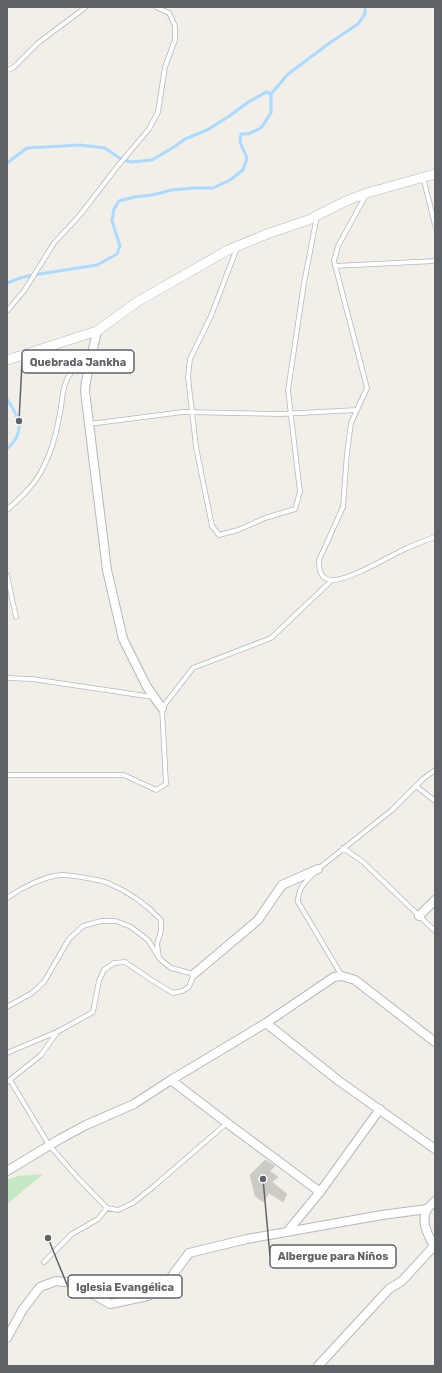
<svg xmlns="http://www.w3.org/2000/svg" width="442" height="1373" viewBox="0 0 442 1373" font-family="Rubik,sans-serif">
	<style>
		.green { fill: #c5e8c5 }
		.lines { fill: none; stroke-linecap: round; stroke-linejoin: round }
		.stream { stroke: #aadaff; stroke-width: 3 }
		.building { fill: #cccac5; stroke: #d6d1c6 }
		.service-casing { stroke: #b5b8bc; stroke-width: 5.5 }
		.minor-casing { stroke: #b5b8bc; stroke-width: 10 }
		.tertiary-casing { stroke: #b5b8bc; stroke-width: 10 }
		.service { stroke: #fff; stroke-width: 4 }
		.minor { stroke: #fff; stroke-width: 8 }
		.tertiary { stroke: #fff; stroke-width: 9 }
		.leader { fill: none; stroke: #5f6368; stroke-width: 1.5 }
		.callout-dot { fill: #5f6368; stroke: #fff; stroke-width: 1.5 }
		.callout { fill: #fff; stroke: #5f6368; stroke-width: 1.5 }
		.callout-label { font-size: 11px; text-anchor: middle; font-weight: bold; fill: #5f6368 }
	</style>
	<rect width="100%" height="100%" fill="#f1efe8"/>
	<path class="green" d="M 43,1174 L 7,1204 L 7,1180 L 18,1176 Z"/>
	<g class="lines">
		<path class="stream" d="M 7,163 L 27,148 L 80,145 L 105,148 L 121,159 L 131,162 L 152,160 L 174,147 L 185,139 L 207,130 L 228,117 L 247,103 L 266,92 L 271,94
			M 7,283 L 20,278 L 33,275 L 97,265 L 117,254 L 120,246 L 112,221 L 114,209 L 119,201 L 134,197 L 152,195 L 172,190 L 194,188 L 213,188 L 230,180 L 243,170 L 247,158 L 240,142 L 241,134 L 248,134 L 261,128 L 271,113 L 271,94 L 288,74 L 331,42 L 358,24 L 365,14 L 365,7
			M 7,399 C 20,418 26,432 7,449"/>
	</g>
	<path class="building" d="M 265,1160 L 275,1166 L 270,1171 L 278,1177 L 272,1182 L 287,1194 L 283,1202 L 269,1193 L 263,1202 L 255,1196 L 250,1175 Z"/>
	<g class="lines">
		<defs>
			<path id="service" d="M 7,70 L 13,68 L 38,43 L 86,7
				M 423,177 L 435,225
				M 366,195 L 338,246 L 334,261 L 367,388 L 351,423 L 347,453 L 343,507 L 319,560 C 319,569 320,580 332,580 C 348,581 388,557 403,550 C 413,545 424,541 435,537
				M 237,248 L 211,316 L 190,359 L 188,377 L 196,447 L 212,526 L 219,535 L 238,530 L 265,518 L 295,509 L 300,492 L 288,390 L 304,283 L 317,216
				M 335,266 L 435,261
				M 7,311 L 24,291 L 54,243 L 80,215 L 117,167 L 149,129 L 158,112 L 165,67 L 175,40 L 175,26 L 169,13 L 156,7
				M 89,424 L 183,412 L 281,414 L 357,410
				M 7,510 C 20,498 35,485 43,468 C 51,453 56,435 59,418 C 63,402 61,382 74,369 C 78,365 86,363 91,361
				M 7,575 L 16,617
				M 7,678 L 32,679 L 153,697
				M 7,775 L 124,775 L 156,790 L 166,784 L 162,708 L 193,668 L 271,638 L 332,580
				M 416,786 L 435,801
				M 343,848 L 362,861 L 435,931
				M 318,869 L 392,810 L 423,779 L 435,770
				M 313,874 C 304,883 298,889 298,902 L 342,976
				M 7,898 C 21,888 46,875 63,875 C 71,875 101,880 108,883 C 127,891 147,905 161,920 L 161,931 L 157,944 L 159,957
				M 7,1007 L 32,993 L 44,982 L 69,939 L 83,926 L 101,921 L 116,921 L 131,927 L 148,940 L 160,959 L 171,968 L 194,974 L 189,987 L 182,991 L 173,993 L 153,981 L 125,962 L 114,963 L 104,970 L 99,981 L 93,1012 L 59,1031 L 7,1053
				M 10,1080 L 49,1145 L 78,1178 L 107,1208 L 118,1210 L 133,1203 L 153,1187 L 227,1123
				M 7,1082 L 41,1055 L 58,1031
				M 44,1262 L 72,1234 L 98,1219 L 107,1208"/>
			<path id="minor" d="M 97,331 L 86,381 L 85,391 L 107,570 L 123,639 L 147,687 L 162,708
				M 419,916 L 435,900
				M 194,974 L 258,920 L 282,885 L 318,869
				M 266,1023 L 339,1081 L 435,1149
				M 171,1080 L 227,1123 L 320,1192
				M 7,1171 L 60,1139 L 86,1125 L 134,1104 L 171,1080 L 266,1023 L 334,977 L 342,976 L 355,980 L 435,1042
				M 435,1201 C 433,1203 430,1206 428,1208 C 419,1220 429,1237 435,1248
				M 287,1232 L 320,1192 L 380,1109
				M 7,1338 L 23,1309 L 40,1287 L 56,1281 L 73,1283 L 110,1304 L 148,1296 L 169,1280 L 189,1253 L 247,1239 L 382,1215 L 427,1209
				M 318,1366 L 389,1289 L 402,1281 L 434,1246"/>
			<path id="tertiary" d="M 7,360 L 97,331 L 137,302 L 228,250 L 267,234 L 308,220 L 346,201 L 367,193 L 435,174"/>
		</defs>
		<use href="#service" class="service-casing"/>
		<use href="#minor" class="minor-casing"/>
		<use href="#tertiary" class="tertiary-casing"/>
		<use href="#service" class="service"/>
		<use href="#minor" class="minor"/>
		<use href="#tertiary" class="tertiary"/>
	</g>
	<path class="leader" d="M19 421L22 362M263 1179L270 1256M48 1238L68 1287"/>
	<g class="callout-dot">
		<circle cx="19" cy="421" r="4"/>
		<circle cx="263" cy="1179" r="4"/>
		<circle cx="48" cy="1238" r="4"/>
	</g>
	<g class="callout">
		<rect x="22" y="350" width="112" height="23" rx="4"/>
		<rect x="270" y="1245" width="126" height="23" rx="4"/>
		<rect x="68" y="1275" width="114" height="23" rx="4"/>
	</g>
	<g class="callout-label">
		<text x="78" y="366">Quebrada Jankha</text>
		<text x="333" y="1260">Albergue para Niños</text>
		<text x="125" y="1291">Iglesia Evangélica</text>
	</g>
	<rect width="442" height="1373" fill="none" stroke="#5f6368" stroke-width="16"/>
</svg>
